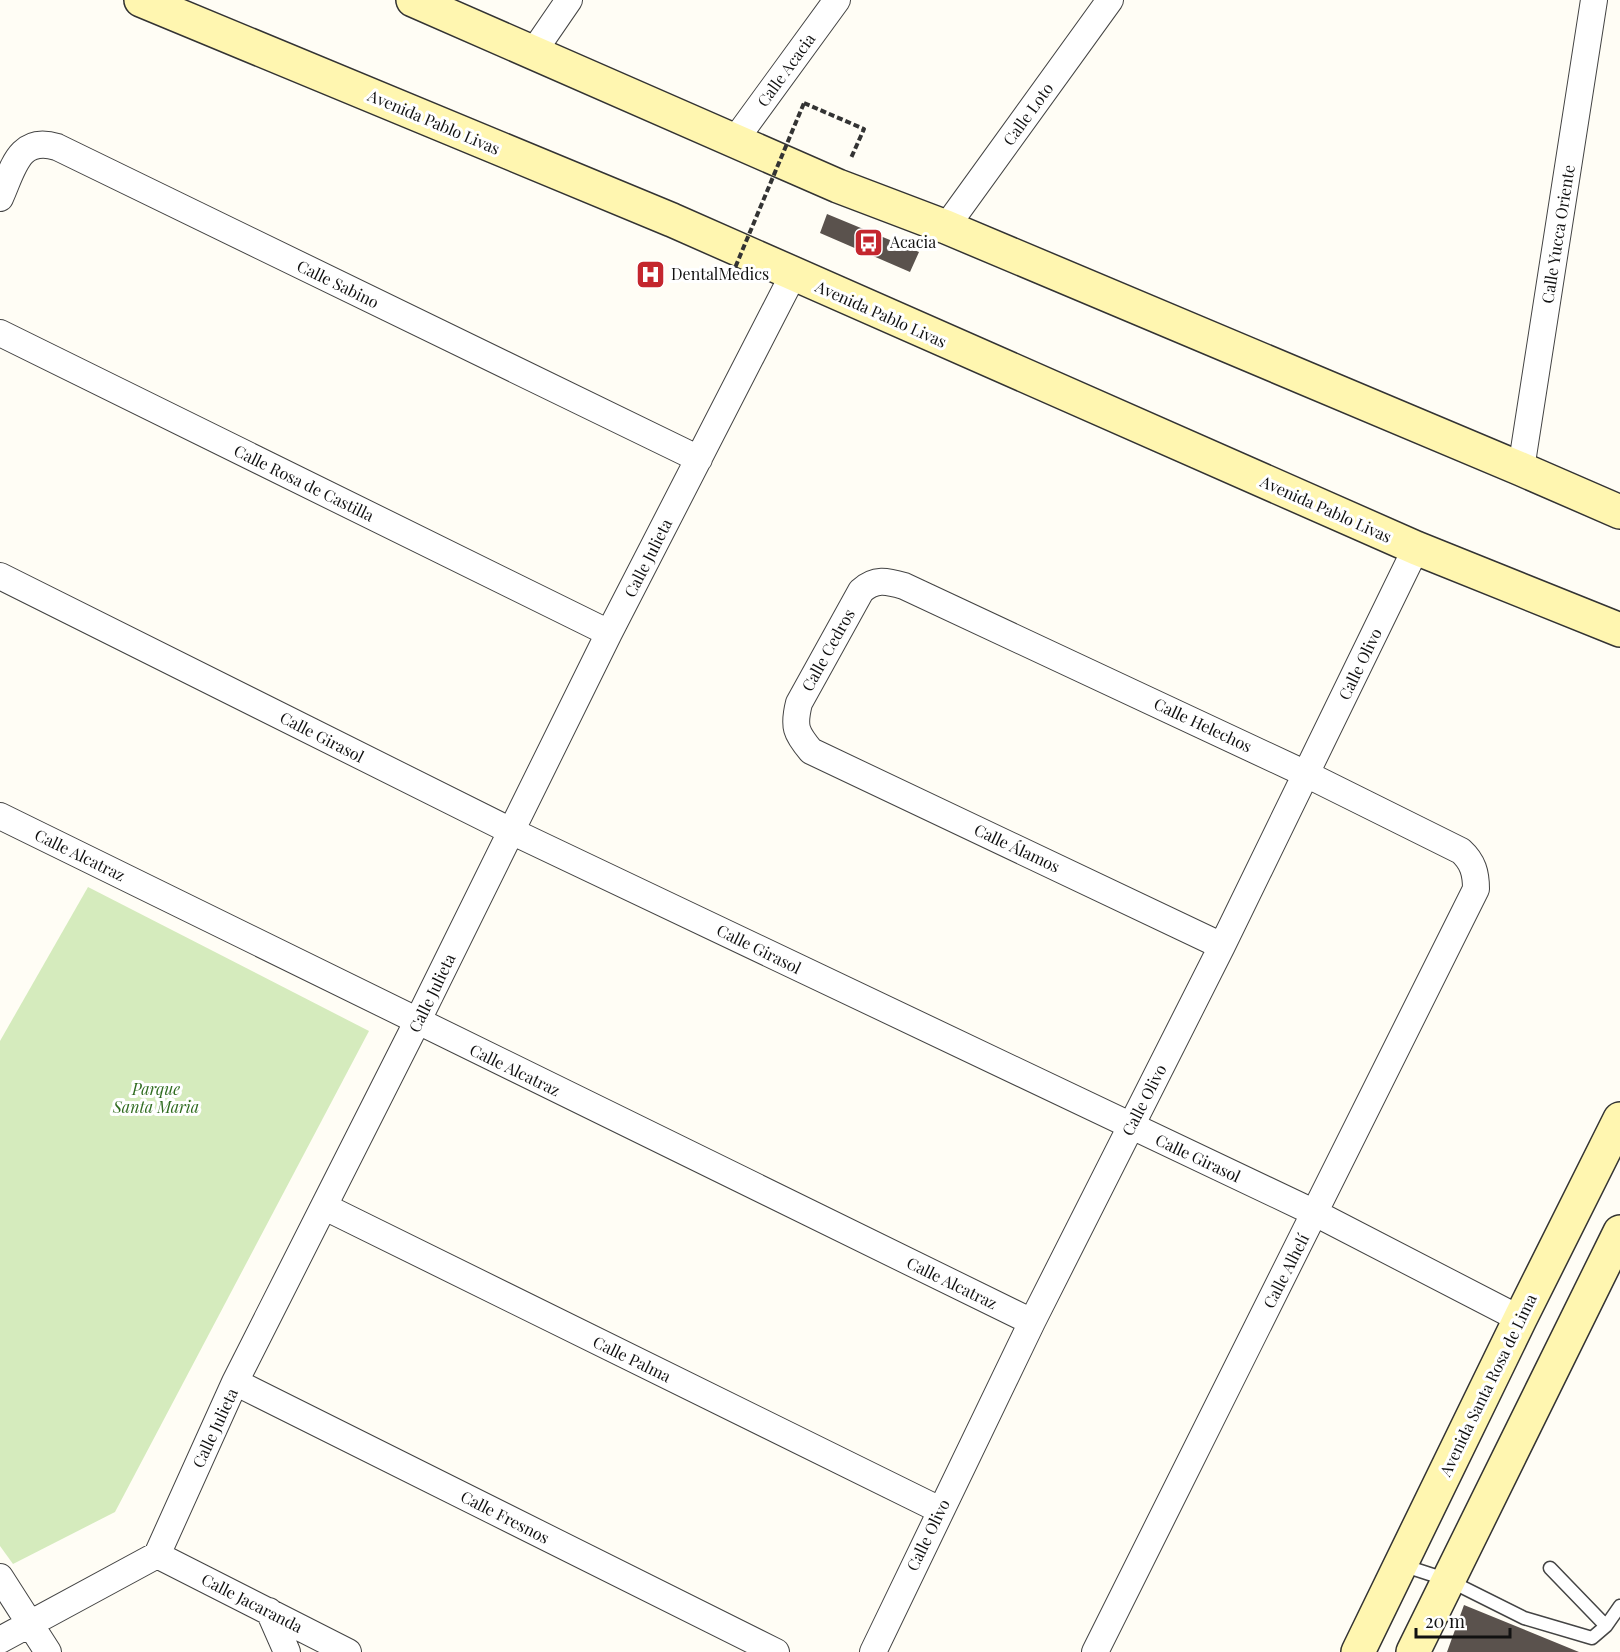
<svg xmlns="http://www.w3.org/2000/svg" width="1620" height="1652" viewBox="0 0 1620 1652" font-family="'Playfair Display',serif">
	<style>
		.green { fill: #d5ebbd }
		.building { fill: #5a524d }
		.lines { fill: none; stroke-linecap: round; stroke-linejoin: round }
		.lane-casing { stroke: #444; stroke-width: 15 }
		.street-casing { stroke: #444; stroke-width: 28 }
		.secondary-casing { stroke: #333; stroke-width: 36 }
		.path { stroke: #333; stroke-width: 4; stroke-dasharray: 6 3; stroke-linecap: butt }
		.lane { stroke: #fff; stroke-width: 12 }
		.street { stroke: #fff; stroke-width: 26 }
		.secondary { stroke: #fff6b0; stroke-width: 33 }
		.path-bridge { stroke: #333; stroke-width: 4; stroke-dasharray: 6 3; stroke-linecap: butt }
		.labels { text-anchor: middle; stroke-width: 6; stroke-linejoin: round; paint-order: stroke }
		.street-label { font-size: 16px; fill: #111; stroke: #fff }
		.poi-label { font-size: 16px; fill: #111; stroke: #fff; text-anchor: start }
		.park-label { font-size: 16px; font-style: italic; fill: #2f6b1f; stroke: #fff }
	</style>
	<rect width="100%" height="100%" fill="#fffdf5"/>
	<path class="green" d="M 88,887 L 369,1031 L 115,1512 L 13,1564 L 0,1546 L 0,1041 Z"/>
	<path class="building" d="M 827,214 L 919,252 L 910,272 L 820,233 Z
		M 1464,1605 L 1579,1652 L 1447,1652 Z"/>
	<g class="lines">
		<defs>
			<path id="lane" d="M 1402,1565 L 1448,1580 L 1524,1618 L 1592,1638 L 1606,1626 L 1620,1606
				M 1550,1568 L 1606,1626"/>
			<path id="street" d="M 534,51 L 569,0
				M 735,140 L 837,0
				M 0,198 C 13,170 18,135 57,147 L 699,459
				M 946,227 L 1110,0
				M 0,333 L 609,633
				M 1521,469 L 1594,0
				M 0,576 L 511,831 L 1315,1213 L 1520,1319
				M 0,816 L 1032,1322
				M 325,1207 L 940,1510
				M 235,1382 L 776,1652
				M 157,1555 L 348,1652
				M 0,1577 L 48,1652
				M 269,1611 L 287,1652
				M 0,1640 L 157,1555 L 235,1382 L 417,1022 L 609,633 L 793,275
				M 873,1652 L 1032,1322 L 1222,946 L 1416,548
				M 1095,1652 L 1476,889 C 1476,873 1473,862 1461,851 L 1306,774 L 904,586 C 887,581 875,578 861,591 L 799,703 C 793,727 796,733 811,751 L 1222,946"/>
			<path id="secondary" d="M 141,0 L 672,220 L 1416,548 L 1620,630
				M 413,0 L 838,186 L 946,227 L 1521,469 L 1620,512
				M 1358,1652 L 1520,1319 L 1620,1119
				M 1413,1652 L 1620,1232"/>
		</defs>
		<use href="#lane" class="lane-casing"/>
		<use href="#street" class="street-casing"/>
		<use href="#secondary" class="secondary-casing"/>
		<path class="path" d="M 804,103 L 864,129 L 851,158"/>
		<use href="#lane" class="lane"/>
		<use href="#street" class="street"/>
		<use href="#secondary" class="secondary"/>
		<path class="path-bridge" d="M 732,275 L 804,103"/>
	</g>
	<defs>
		<symbol id="bus-square" viewBox="-11 -11 22 22"><rect x="-9" y="-9" width="18" height="18" rx="4" fill="#c4262e" stroke="#fff"/><path d="M-5-6H5V4H4V6H2V4H-2V6H-4V4H-5ZM-3.5-4V0h7V-4ZM-3.5 1.2v1.5H-2V1.2ZM2 1.2v1.5H3.5V1.2Z" fill="#fff"/></symbol>
		<symbol id="hospital-square" viewBox="-11 -11 22 22"><rect x="-9" y="-9" width="18" height="18" rx="4" fill="#c4262e" stroke="#fff"/><path d="M-5-5h3v3.5h4V-5h3V5h-3V1.5h-4V5h-3Z" fill="#fff"/></symbol>
	</defs>
	<g fill-rule="evenodd">
		<use href="#bus-square" x="852" y="226" width="33" height="33"/>
		<use href="#hospital-square" x="634" y="258" width="33" height="33"/>
	</g>
	<g class="labels">
		<g class="street-label">
			<text transform="translate(786 70) rotate(-54)" y="6">Calle Acacia</text>
			<text transform="translate(1028 114) rotate(-54)" y="6">Calle Loto</text>
			<text transform="translate(434 122) rotate(23)" y="6">Avenida Pablo Livas</text>
			<text transform="translate(1558 234) rotate(-81)" y="6">Calle Yucca Oriente</text>
			<text transform="translate(338 284) rotate(26)" y="6">Calle Sabino</text>
			<text transform="translate(881 314) rotate(24)" y="6">Avenida Pablo Livas</text>
			<text transform="translate(304 483) rotate(26)" y="6">Calle Rosa de Castilla</text>
			<text transform="translate(1326 509) rotate(24)" y="6">Avenida Pablo Livas</text>
			<text transform="translate(648 558) rotate(-63)" y="6">Calle Julieta</text>
			<text transform="translate(828 650) rotate(-61)" y="6">Calle Cedros</text>
			<text transform="translate(1360 664) rotate(-64)" y="6">Calle Olivo</text>
			<text transform="translate(1203 725) rotate(25)" y="6">Calle Helechos</text>
			<text transform="translate(322 737) rotate(27)" y="6">Calle Girasol</text>
			<text transform="translate(1017 848) rotate(25)" y="6">Calle Álamos</text>
			<text transform="translate(80 855) rotate(26)" y="6">Calle Alcatraz</text>
			<text transform="translate(759 949) rotate(26)" y="6">Calle Girasol</text>
			<text transform="translate(432 993) rotate(-64)" y="6">Calle Julieta</text>
			<text transform="translate(515 1070) rotate(26)" y="6">Calle Alcatraz</text>
			<text transform="translate(1144 1100) rotate(-63)" y="6">Calle Olivo</text>
			<text transform="translate(1198 1158) rotate(25)" y="6">Calle Girasol</text>
			<text transform="translate(1286 1271) rotate(-63)" y="6">Calle Alhelí</text>
			<text transform="translate(952 1283) rotate(26)" y="6">Calle Alcatraz</text>
			<text transform="translate(632 1359) rotate(26)" y="6">Calle Palma</text>
			<text transform="translate(1488 1385) rotate(-64)" y="6">Avenida Santa Rosa de Lima</text>
			<text transform="translate(215 1428) rotate(-65)" y="6">Calle Julieta</text>
			<text transform="translate(505 1517) rotate(27)" y="6">Calle Fresnos</text>
			<text transform="translate(928 1535) rotate(-64)" y="6">Calle Olivo</text>
			<text transform="translate(252 1603) rotate(27)" y="6">Calle Jacaranda</text>
		</g>
		<g class="poi-label">
			<text x="890" y="248">Acacia</text>
			<text x="671" y="280">DentalMedics</text>
		</g>
		<g class="park-label">
			<text x="156" y="1095">Parque<tspan x="156" dy="18">Santa Maria</tspan></text>
		</g>
	</g>
	<path d="M1416 1628v9h94v-9" fill="none" stroke="#111111" stroke-width="3"/>
	<text x="1425" y="1628" font-size="18" fill="#111111" stroke="#ffffff" stroke-width="4.5" paint-order="stroke">20 m</text>
</svg>
